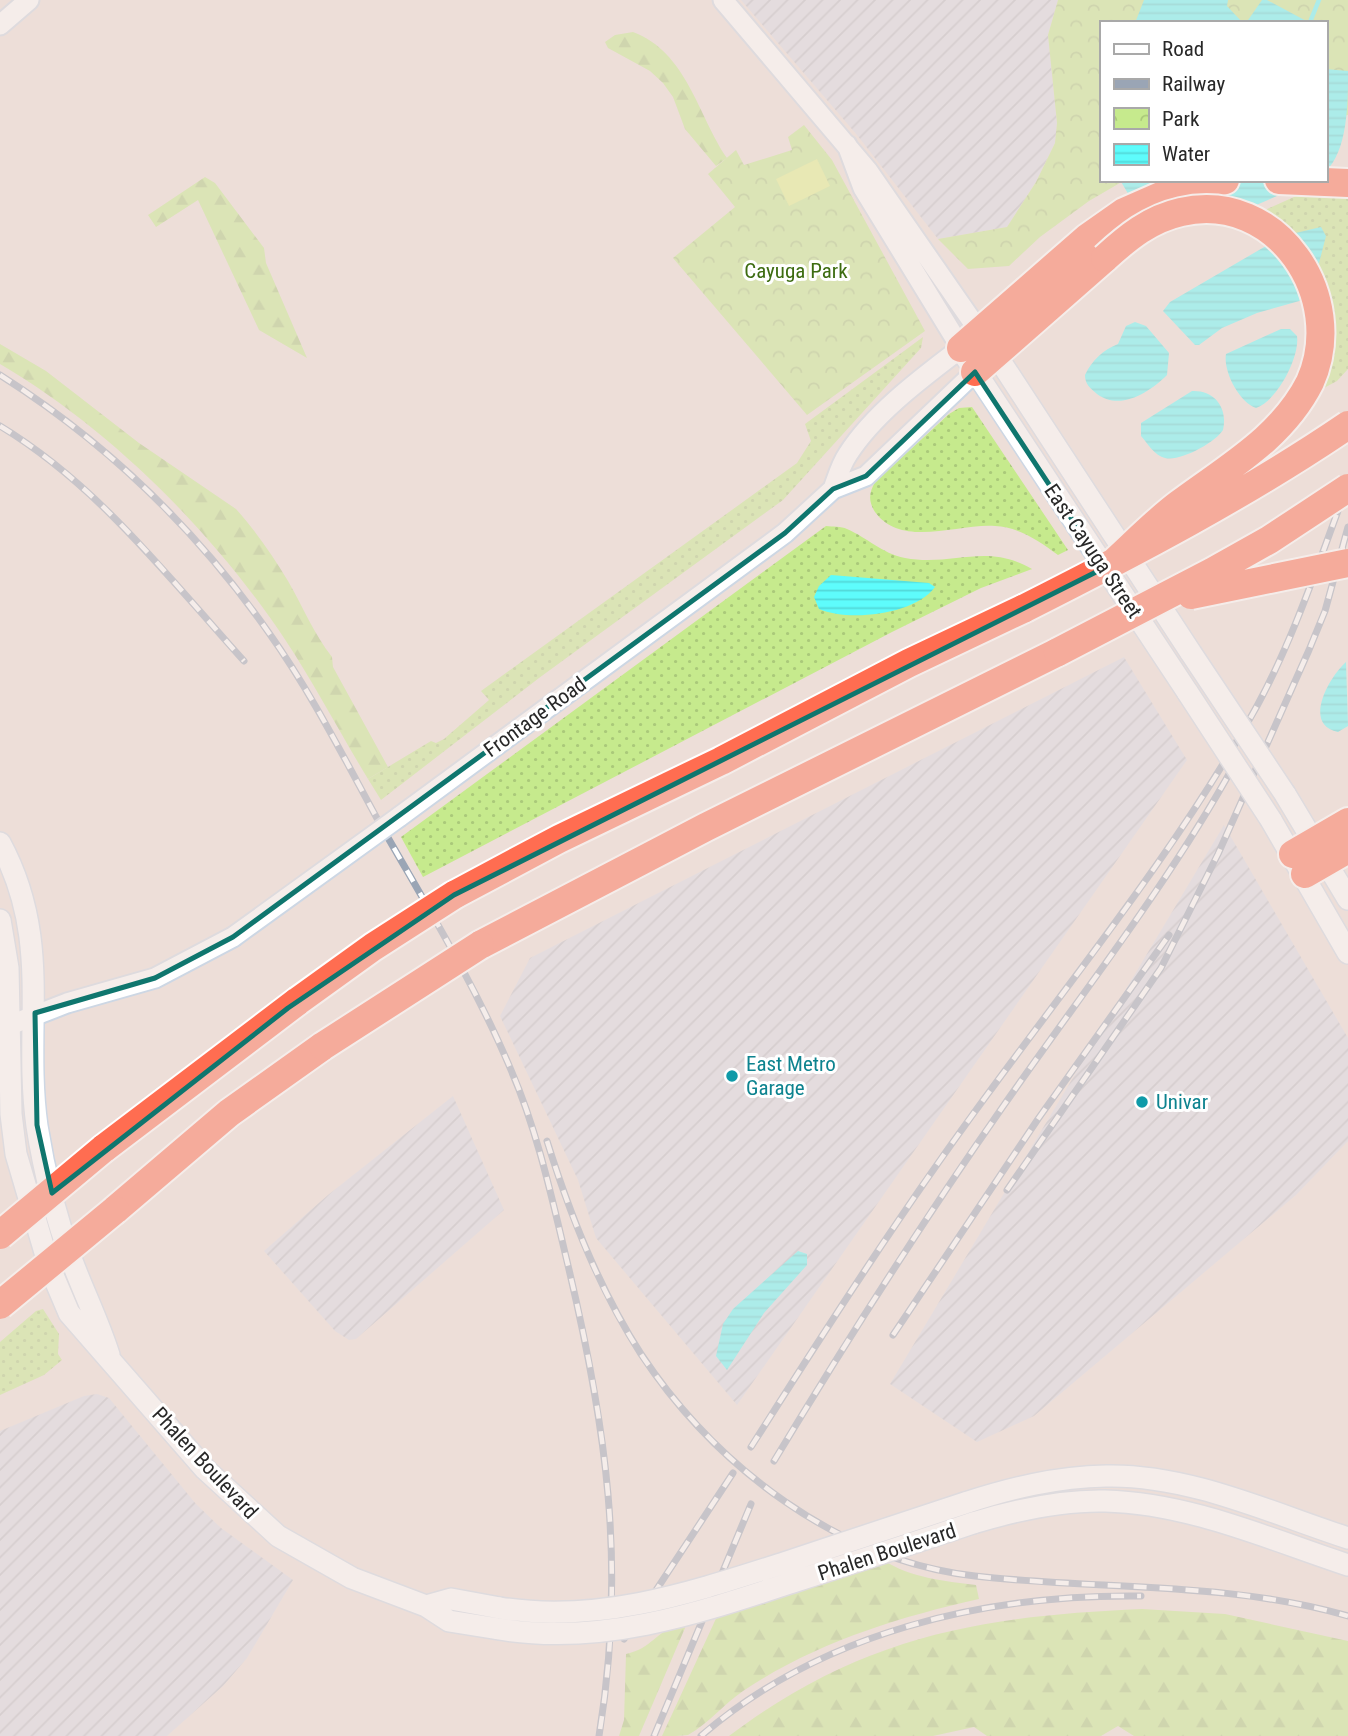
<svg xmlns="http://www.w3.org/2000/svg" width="1348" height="1736" viewBox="0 0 1348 1736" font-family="'Roboto Condensed',sans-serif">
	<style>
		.industrial { fill: url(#industrial-furrows) }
		.grass { fill: url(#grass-dots) }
		.forest { fill: url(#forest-firs) }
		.park { fill: url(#park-crowns) }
		.pitch { fill: #e2f387 }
		.water { fill: url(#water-rules) }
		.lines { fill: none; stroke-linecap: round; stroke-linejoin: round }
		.stream { stroke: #5efcfc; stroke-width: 4.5 }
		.tertiary-casing { stroke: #cdd7e4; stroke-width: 23 }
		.secondary-casing { stroke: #cdd7e4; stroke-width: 24 }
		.motorway-casing { stroke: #fff; stroke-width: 32 }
		.tertiary { stroke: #fff; stroke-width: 19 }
		.secondary { stroke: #fff; stroke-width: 21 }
		.motorway { stroke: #ff6d51; stroke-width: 28 }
		.rail-casing { stroke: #9aa5b5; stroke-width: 7 }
		.rail { stroke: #fff; stroke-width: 4.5; stroke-dasharray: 13; stroke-linecap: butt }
		.tertiary-bridge-casing { stroke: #cdd7e4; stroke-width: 23; stroke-linecap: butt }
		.secondary-bridge-casing { stroke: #cdd7e4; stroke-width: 24; stroke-linecap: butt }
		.motorway-bridge-casing { stroke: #fff; stroke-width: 32; stroke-linecap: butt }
		.tertiary-bridge { stroke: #fff; stroke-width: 19 }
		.secondary-bridge { stroke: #fff; stroke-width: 21 }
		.motorway-bridge { stroke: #ff6d51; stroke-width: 28 }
		.marked { fill: none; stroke: #0f766e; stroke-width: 5; stroke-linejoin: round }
		.culture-dot { fill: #0f9aa8; stroke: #fff; stroke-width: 2.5 }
		.labels { text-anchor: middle; stroke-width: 6; stroke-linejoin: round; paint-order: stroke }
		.park-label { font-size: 21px; fill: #3d6c11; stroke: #fff }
		.street-label { font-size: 21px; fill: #282828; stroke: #fff }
		.culture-label { font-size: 21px; fill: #0d838f; stroke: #fff; text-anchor: start }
	</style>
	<defs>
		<pattern id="industrial-furrows" width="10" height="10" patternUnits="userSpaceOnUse" patternTransform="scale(1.75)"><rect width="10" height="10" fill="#dadae4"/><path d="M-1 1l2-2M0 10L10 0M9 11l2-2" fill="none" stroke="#bbbbc4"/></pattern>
		<pattern id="grass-dots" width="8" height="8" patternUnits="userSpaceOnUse" patternTransform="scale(1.75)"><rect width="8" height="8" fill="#c6ea8d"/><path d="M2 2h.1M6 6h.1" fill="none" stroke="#aac97a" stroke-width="1.8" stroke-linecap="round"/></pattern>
		<pattern id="forest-firs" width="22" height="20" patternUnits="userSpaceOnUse" patternTransform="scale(1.75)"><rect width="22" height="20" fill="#c6ea8d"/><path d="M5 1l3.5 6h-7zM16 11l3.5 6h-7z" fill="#aac97a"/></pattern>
		<pattern id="park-crowns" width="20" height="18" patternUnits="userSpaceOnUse" patternTransform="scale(1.75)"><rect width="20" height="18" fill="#c6ea8d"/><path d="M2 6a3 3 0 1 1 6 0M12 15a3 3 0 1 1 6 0" fill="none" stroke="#aac97a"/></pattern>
		<pattern id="water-rules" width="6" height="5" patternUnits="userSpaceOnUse" patternTransform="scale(1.75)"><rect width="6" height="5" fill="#5efcfc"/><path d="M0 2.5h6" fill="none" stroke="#52d8d8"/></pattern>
	</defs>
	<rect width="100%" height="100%" fill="#edded8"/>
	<path class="industrial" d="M 741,0 L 1058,0 L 1048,35 L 1057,123 L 1055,143 L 1036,182 L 1007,227 L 938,239 L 857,135 Z
		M 1124,657 L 1187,760 L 737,1405 L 596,1238 L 578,1180 L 500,1016 L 530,958 Z
		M 1224,825 L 1348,1038 L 1348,1141 L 1296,1195 L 1034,1416 L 977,1442 L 890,1384 Z
		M 453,1096 L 504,1210 L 356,1339 L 349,1340 L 335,1331 L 264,1251 L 328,1195 Z
		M 97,1394 L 109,1398 L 196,1504 L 221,1528 L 293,1580 L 247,1658 L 223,1686 L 167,1736 L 0,1736 L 0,1431 L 84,1396 Z"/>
	<path class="grass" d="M 1314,188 L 1348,190 L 1348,369 L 1337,381 L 1307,397 L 1324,363 L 1277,220 L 1265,210 Z
		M 923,337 L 921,348 L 783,500 L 539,678 L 381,800 L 368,779 L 431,741 L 436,743 L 444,739 L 489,700 L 481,691 L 797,463 L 811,441 L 805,424 Z
		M 972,407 L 1068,550 L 1058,555 C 1039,541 1019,527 995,526 C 959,523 902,549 875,512 C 868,501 869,493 875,482 L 949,414 L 959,408 Z
		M 826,526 C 833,527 841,526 847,529 C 868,538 881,553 905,558 C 952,567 986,542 1032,569 L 981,588 L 892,632 L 423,877 L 401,837 Z
		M 43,1309 L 59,1334 L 58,1354 L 62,1360 L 44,1375 L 0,1395 L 0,1342 L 36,1311 Z"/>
	<path class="forest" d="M 633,32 C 687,52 698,116 727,158 L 716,166 L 685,129 L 673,97 L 663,83 L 650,71 L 608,48 L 605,42 L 615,35 Z
		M 205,177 L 215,183 L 264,248 L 266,263 L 307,358 L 259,330 L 198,200 L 156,227 L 148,215 Z
		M 0,344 L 46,371 L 139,443 L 236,509 C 255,530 273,556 288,581 C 303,607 314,634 332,657 L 333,667 L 388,767 L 368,779 C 340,733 315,685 286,641 C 215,534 111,429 0,364 Z
		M 883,1560 C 911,1578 944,1581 976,1585 L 979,1599 C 895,1618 815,1643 743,1691 C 724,1704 708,1724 688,1735 C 682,1736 670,1736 662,1736 L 719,1612 Z
		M 1142,1609 L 1225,1614 L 1348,1641 L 1348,1736 L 1134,1736 L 1118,1726 L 1101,1736 L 987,1736 L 974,1727 L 933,1736 L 729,1736 C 862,1636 980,1616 1142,1609 Z
		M 682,1623 L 685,1628 L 639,1736 L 619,1736 L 624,1720 L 626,1654 C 653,1648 654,1632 682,1623 Z"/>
	<path class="park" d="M 1058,0 L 1348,0 L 1348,115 L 1325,118 L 1325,23 L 1101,23 L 1101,180 L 1125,180 L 1089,201 L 1040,237 L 1009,266 L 968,269 L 938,239 L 1007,227 L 1036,182 L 1055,143 L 1057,123 L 1048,35 Z
		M 804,125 L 832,160 L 925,331 L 807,415 L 673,258 L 735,207 L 708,174 L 736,150 L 744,165 L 792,150 L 788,137 Z"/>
	<path class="pitch" d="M 817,159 L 830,186 L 789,206 L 776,179 Z"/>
	<path class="water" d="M 1144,0 L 1228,0 L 1227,6 L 1243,23 L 1135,23 Z
		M 1262,0 L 1267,0 L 1310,23 L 1246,23 Z
		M 1325,69 L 1348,71 C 1348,103 1348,151 1325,172 Z
		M 1120,180 L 1314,180 L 1240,212 L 1146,224 Z
		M 1321,227 L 1326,236 L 1310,298 L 1257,313 L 1222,328 L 1199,345 L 1195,345 L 1163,311 L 1170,302 L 1283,236 Z
		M 1135,322 L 1146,326 L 1169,353 L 1167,375 C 1149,393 1120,411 1097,394 C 1090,388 1085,384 1085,375 C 1092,360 1103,350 1118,344 L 1126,326 Z
		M 1281,329 L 1290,329 L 1297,336 C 1300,357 1277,401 1256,408 C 1239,402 1223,371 1226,354 Z
		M 1192,391 C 1215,390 1228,408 1223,430 C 1216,442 1180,462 1165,458 C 1155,456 1147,443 1141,436 L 1141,423 Z
		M 831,575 L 929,583 L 935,587 C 914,615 849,622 819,609 L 814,597 L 819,586 Z
		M 1346,662 L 1348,726 L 1338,732 C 1302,725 1329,677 1346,662 Z
		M 798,1251 L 807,1254 L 807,1265 L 764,1313 L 727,1370 L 716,1356 L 723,1324 L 733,1309 Z"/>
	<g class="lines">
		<path class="stream" d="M 1310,22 L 1319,0"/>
		<defs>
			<path id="tertiary" d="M 723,0 L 868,171 L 979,331
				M 0,25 L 29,0
				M 833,489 C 837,478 841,464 848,454 C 874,413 923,377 961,348 L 863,188 L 847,145
				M 399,817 L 785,533 L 833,489 L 866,476 L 975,372
				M 0,1029 L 67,1003 L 155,978 L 233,937"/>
			<path id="secondary" d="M 989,344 L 1191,653
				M 967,359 L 1188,693
				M 1285,794 L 1348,899
				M 1271,820 L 1348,953
				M 0,843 C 53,941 23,1025 37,1126 C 44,1171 56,1218 72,1261 C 84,1293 99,1323 109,1355
				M 0,920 L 8,968 L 11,1114 L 16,1154 L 49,1266 L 69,1313 L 205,1469 L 278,1536 L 352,1578 L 426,1606 L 449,1621 L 499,1629
				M 965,1503 C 1011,1488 1056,1477 1106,1476 C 1188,1474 1271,1513 1348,1538
				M 973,1523 C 1016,1510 1060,1500 1105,1501 C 1189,1503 1269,1539 1348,1565
				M 426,1606 L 451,1599 L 500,1608"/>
			<path id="motorway" d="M 1279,180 L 1348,183
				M 961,348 L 1087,238 L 1124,212 L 1165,194 L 1225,180
				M 975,372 L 1105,258
				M 1293,854 L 1348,822
				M 1305,874 L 1348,849
				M 454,895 L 559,839 L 721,761 L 909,663 L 1025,608
				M 480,945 L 706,827 L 1058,652
				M 103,1149 L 298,1001
				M 115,1210 L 229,1113 L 323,1046"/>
		</defs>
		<use href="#tertiary" class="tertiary-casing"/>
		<use href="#secondary" class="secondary-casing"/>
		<use href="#motorway" class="motorway-casing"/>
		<use href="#tertiary" class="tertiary"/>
		<use href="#secondary" class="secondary"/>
		<use href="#motorway" class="motorway"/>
		<defs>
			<path id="rail" d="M 0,375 C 106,442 197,530 269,633 C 311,692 344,758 379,822 C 425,903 475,984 511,1070 C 537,1130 551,1194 566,1257 C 606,1423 627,1565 599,1736
				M 0,426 C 98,485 168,577 244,661
				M 547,1141 C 570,1215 599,1289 641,1354 C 715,1466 839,1561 975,1576 C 1100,1590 1226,1581 1348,1616
				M 1007,1190 L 1161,968 L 1218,854 L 1309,650 L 1325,611 L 1348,527
				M 893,1335 L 1038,1119 L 1169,935
				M 751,1447 C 827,1327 903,1209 987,1095 C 1080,968 1180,845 1257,706 C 1295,636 1320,558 1348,484
				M 774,1461 C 847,1340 923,1221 1004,1105 C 1082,993 1167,886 1233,767
				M 624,1639 L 733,1473
				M 654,1736 L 751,1504
				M 701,1736 C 821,1632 986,1594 1141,1596"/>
		</defs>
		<use href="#rail" class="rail-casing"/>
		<use href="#rail" class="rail"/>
		<defs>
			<path id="tertiary-bridge" d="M 233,937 L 399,817"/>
			<path id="secondary-bridge" d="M 1191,653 L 1285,794
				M 1188,693 L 1271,820
				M 500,1608 C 600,1624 693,1592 787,1562 C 846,1542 905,1523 965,1503
				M 499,1629 C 603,1646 699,1613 796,1581 C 855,1562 914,1543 973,1523"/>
			<path id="motorway-bridge" d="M 1105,258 C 1128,237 1150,219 1181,212 C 1277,190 1348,297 1310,382 C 1282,438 1227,468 1179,504 C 1155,522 1134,544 1112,564
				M 1191,595 L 1348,563
				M 1025,608 C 1136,552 1245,495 1348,425
				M 1058,652 L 1212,572 L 1269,540 L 1348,488
				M 298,1001 L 373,947 L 454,895
				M 323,1046 L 480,945
				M 0,1235 L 103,1149
				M 0,1305 L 115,1210"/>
		</defs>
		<use href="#tertiary-bridge" class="tertiary-bridge-casing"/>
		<use href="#secondary-bridge" class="secondary-bridge-casing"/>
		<use href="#motorway-bridge" class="motorway-bridge-casing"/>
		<use href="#tertiary-bridge" class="tertiary-bridge"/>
		<use href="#secondary-bridge" class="secondary-bridge"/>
		<use href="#motorway-bridge" class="motorway-bridge"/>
	</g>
	<path d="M0 0H1348V1736H0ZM 975,372 L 1104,568 L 454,895 L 288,1008 L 52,1193 L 37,1125 L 35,1013 L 155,978 L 233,937 L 785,533 L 833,489 L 866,476 Z" fill="#edded8" fill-opacity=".55" fill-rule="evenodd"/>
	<path class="marked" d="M 975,372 L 1104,568 L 454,895 L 288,1008 L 52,1193 L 37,1125 L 35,1013 L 155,978 L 233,937 L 785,533 L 833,489 L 866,476 Z"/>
	<g class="culture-dot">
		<circle cx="732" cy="1076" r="7"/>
		<circle cx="1142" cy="1102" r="7"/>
	</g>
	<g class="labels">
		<g class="park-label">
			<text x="796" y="278">Cayuga Park</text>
		</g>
		<g class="street-label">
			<text transform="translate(1093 551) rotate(56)" y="7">East Cayuga Street</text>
			<text transform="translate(535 717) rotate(-36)" y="7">Frontage Road</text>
			<text transform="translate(205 1463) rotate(47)" y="7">Phalen Boulevard</text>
			<text transform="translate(887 1552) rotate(-18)" y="7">Phalen Boulevard</text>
		</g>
		<g class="culture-label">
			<text x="746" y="1071">East Metro<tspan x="746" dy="24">Garage</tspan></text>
			<text x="1156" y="1109">Univar</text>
		</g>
	</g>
	<rect x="1100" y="21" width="228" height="161" fill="#ffffff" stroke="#a9a9a9" stroke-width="2"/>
	<rect x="1114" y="44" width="35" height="10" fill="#ffffff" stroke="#a9a9a9" stroke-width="2"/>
	<text x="1162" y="56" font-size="21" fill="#282828">Road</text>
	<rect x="1114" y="79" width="35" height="10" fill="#9aa5b5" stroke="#a9a9a9" stroke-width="2"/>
	<text x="1162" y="91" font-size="21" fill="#282828">Railway</text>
	<rect x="1114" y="108" width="35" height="21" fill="url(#park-crowns)" stroke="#a9a9a9" stroke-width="2"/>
	<text x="1162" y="126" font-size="21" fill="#282828">Park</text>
	<rect x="1114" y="144" width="35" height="21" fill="url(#water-rules)" stroke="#a9a9a9" stroke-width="2"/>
	<text x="1162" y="161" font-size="21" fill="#282828">Water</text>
</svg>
